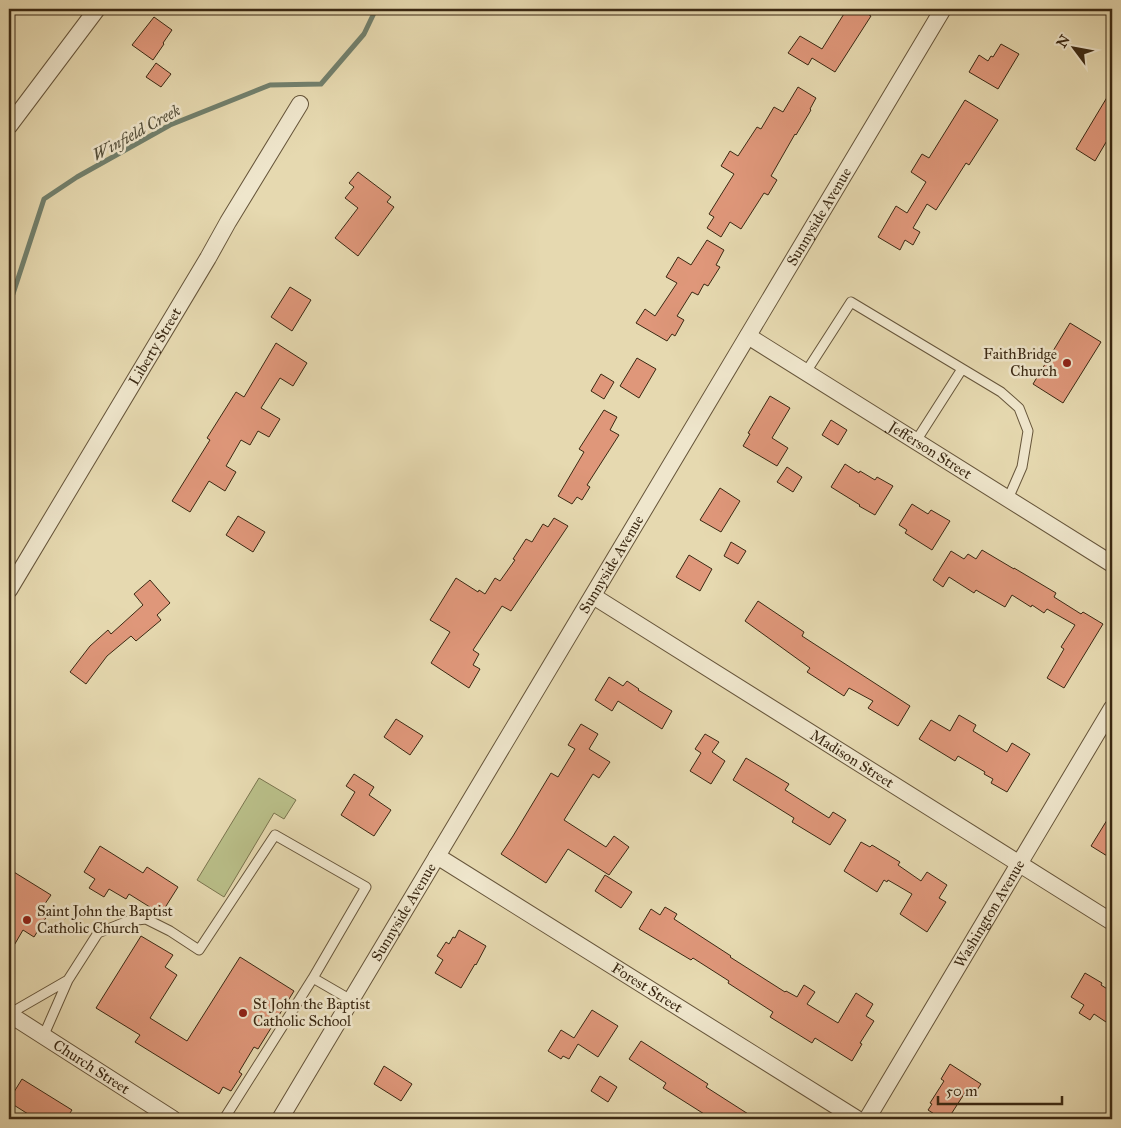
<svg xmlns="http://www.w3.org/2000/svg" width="1121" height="1128" viewBox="0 0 1121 1128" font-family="'IM FELL Great Primer',serif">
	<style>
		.green { fill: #b9be88; stroke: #7a744e }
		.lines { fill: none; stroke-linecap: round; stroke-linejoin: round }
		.stream { stroke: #72806d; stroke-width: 5 }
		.building { fill: #df977a; stroke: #3b2913 }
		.service-casing { stroke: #66553a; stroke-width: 11 }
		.minor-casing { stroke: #66553a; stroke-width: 18 }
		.service { stroke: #efe6cc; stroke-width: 9 }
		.minor { stroke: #efe6cc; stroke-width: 16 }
		.poi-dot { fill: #8f2418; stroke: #efe6cc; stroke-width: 2 }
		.labels { text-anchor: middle; stroke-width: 5; stroke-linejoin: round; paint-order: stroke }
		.street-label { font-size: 15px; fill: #3b2913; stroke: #efe6cc }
		.poi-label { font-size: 15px; fill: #3b2913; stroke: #efe6cc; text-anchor: start }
		.water-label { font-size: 16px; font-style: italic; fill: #524d38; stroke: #efe6cc }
	</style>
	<rect width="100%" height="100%" fill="#e6d9b0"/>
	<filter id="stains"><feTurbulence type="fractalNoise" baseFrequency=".004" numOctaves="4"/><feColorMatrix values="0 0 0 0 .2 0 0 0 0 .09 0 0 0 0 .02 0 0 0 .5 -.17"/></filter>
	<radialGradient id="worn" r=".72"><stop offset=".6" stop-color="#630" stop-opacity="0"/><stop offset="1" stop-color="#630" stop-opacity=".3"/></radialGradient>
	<path class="green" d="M 259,778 L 296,800 L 284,819 L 274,813 L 224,897 L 197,880 Z"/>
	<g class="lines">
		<path class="stream" d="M 9,306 L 44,199 L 77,177 L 170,125 L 270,85 L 321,84 L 364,34 L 376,9"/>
	</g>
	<path class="building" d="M 847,9 L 869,9 L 866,13 L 871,16 L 835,72 L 812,58 L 808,65 L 788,53 L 800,36 L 822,49 Z
		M 154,17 L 172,30 L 163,43 L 164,44 L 153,60 L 132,45 Z
		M 1001,44 L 1019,54 L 998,89 L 969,72 L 979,55 L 988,61 L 991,56 L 993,57 Z
		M 156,63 L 171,74 L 161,87 L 146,77 Z
		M 798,87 L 816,98 L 810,109 L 811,110 L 796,135 L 795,134 L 771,176 L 777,180 L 768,195 L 764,193 L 741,229 L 730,222 L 721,237 L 707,228 L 714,217 L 709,214 L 734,174 L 721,166 L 730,151 L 738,156 L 757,127 L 761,129 L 774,107 L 783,112 Z
		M 1112,89 L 1112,132 L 1095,161 L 1076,149 Z
		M 965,100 L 998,120 L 969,165 L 966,163 L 936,210 L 927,204 L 913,228 L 920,232 L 913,245 L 905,240 L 900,250 L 878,237 L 896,206 L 907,213 L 926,182 L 911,172 L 922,154 L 929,158 Z
		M 358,172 L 391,197 L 387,202 L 394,207 L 358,256 L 335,238 L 358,208 L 345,198 L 354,187 L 349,183 Z
		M 707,240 L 724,250 L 716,265 L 720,267 L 708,286 L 704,284 L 698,295 L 692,292 L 677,316 L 684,320 L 675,336 L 672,334 L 667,341 L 636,323 L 645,309 L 655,316 L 677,283 L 666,277 L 678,257 L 691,265 Z
		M 290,287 L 311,300 L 292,331 L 271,317 Z
		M 1070,323 L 1101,342 L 1063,403 L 1033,384 Z
		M 276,343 L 307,363 L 293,386 L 280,378 L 261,408 L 280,419 L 269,437 L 258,431 L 250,445 L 241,440 L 226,466 L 236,472 L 225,491 L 209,481 L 190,512 L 172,501 L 210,440 L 207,438 L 236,392 L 244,397 Z
		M 637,358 L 656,369 L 639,398 L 620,386 Z
		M 601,374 L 614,382 L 604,399 L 591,391 Z
		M 770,396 L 790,408 L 772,438 L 788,448 L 777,466 L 743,446 L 750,434 L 748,433 Z
		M 604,410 L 617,417 L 610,430 L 619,435 L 587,485 L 590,487 L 582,500 L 577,497 L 572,504 L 558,496 L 584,452 L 579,449 Z
		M 831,420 L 847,430 L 838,445 L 822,435 Z
		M 845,464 L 859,473 L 860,471 L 875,480 L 877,477 L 893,486 L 875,515 L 859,506 L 860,505 L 831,487 Z
		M 787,467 L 802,477 L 793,492 L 777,482 Z
		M 720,488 L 740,501 L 721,532 L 700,520 Z
		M 912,504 L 928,514 L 931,510 L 950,521 L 932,550 L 905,533 L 907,530 L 899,525 Z
		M 238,516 L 265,532 L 253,552 L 226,535 Z
		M 554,518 L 568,526 L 511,611 L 502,606 L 473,650 L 479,654 L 473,665 L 480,669 L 469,688 L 431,663 L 450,632 L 430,620 L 456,578 L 478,592 L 479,590 L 485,594 L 495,578 L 500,581 L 515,560 L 513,559 L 526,539 L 532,542 L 543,524 L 548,527 Z
		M 731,542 L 746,551 L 738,564 L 724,556 Z
		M 982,550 L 1014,569 L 1014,568 L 1056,593 L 1054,597 L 1081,614 L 1083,612 L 1103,624 L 1064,688 L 1047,678 L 1064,649 L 1061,647 L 1075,625 L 1047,609 L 1044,613 L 1032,605 L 1031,607 L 1012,595 L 1005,607 L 976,590 L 974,593 L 949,577 L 943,587 L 933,580 L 951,551 L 964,559 L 968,554 L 976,559 Z
		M 689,555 L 712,569 L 700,591 L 676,577 Z
		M 150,580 L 170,603 L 157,615 L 161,620 L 136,641 L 131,636 L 107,656 L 86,684 L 70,672 L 90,646 L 108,630 L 111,634 L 143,605 L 134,594 Z
		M 758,601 L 804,632 L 802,636 L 910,706 L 898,726 L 868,708 L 873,701 L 849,688 L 844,696 L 807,672 L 810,668 L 745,621 Z
		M 609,677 L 623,686 L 627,681 L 639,689 L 638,690 L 672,711 L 662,729 L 618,701 L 612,711 L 595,700 Z
		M 959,715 L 976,725 L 973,731 L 1007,752 L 1012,743 L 1030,754 L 1007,792 L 991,783 L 993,779 L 984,774 L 985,772 L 958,756 L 955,761 L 919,739 L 931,720 L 950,731 Z
		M 396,719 L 423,736 L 410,755 L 384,737 Z
		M 581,724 L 598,734 L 589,749 L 610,762 L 599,778 L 593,774 L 564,820 L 606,847 L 614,836 L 629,847 L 609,875 L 568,849 L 546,883 L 501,854 L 513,836 L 551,773 L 558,777 L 575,749 L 568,745 Z
		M 705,734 L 719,742 L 712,752 L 725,761 L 711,784 L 690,771 L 701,753 L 695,749 Z
		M 746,758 L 789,784 L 785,790 L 829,818 L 833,812 L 846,820 L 830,845 L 792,822 L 794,818 L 733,780 Z
		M 354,774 L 374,787 L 369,795 L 391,810 L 374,836 L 341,815 L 355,792 L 346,786 Z
		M 1112,812 L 1112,859 L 1091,846 Z
		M 861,842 L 870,847 L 872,845 L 900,862 L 898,865 L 921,881 L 927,872 L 947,885 L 939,898 L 946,902 L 927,932 L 900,914 L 912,894 L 888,880 L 887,882 L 884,880 L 877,892 L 844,871 Z
		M 100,846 L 143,873 L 147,867 L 178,887 L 161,914 L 129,894 L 126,899 L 109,889 L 104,897 L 89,888 L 95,879 L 84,872 Z
		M 9,869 L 51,895 L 42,908 L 49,913 L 34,937 L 23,930 L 9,954 Z
		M 605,875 L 632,892 L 621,908 L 595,891 Z
		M 665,907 L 677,914 L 674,919 L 731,956 L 730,957 L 785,992 L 786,991 L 797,997 L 804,985 L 815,992 L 807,1004 L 838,1023 L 856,993 L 873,1004 L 866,1016 L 874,1021 L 860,1043 L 862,1044 L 852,1061 L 815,1038 L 812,1043 L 770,1017 L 773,1012 L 728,983 L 729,981 L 693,958 L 691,960 L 639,929 L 651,909 L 660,915 Z
		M 459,930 L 486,946 L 476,965 L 475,964 L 461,988 L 435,973 L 443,960 L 437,956 L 446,942 L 449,944 L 453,937 L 455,938 Z
		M 141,936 L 173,955 L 165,967 L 177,975 L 150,1018 L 187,1041 L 240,957 L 294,991 L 258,1049 L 254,1047 L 239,1072 L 242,1074 L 231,1091 L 223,1087 L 219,1094 L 135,1042 L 140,1035 L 96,1008 Z
		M 1085,973 L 1102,983 L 1101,985 L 1112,992 L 1112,1026 L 1094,1014 L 1090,1020 L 1079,1013 L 1084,1005 L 1071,997 Z
		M 592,1010 L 618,1026 L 598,1057 L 578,1044 L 569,1059 L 563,1056 L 561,1059 L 548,1051 L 561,1030 L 574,1038 Z
		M 641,1041 L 708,1084 L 706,1087 L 756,1119 L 712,1119 L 663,1088 L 666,1083 L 629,1059 Z
		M 950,1064 L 981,1084 L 973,1096 L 966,1091 L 948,1119 L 942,1119 L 928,1110 L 932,1104 L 930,1103 L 944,1081 L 941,1079 Z
		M 384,1066 L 412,1084 L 401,1101 L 374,1084 Z
		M 600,1076 L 617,1087 L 608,1102 L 591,1091 Z
		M 22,1079 L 72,1110 L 66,1119 L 36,1119 L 9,1102 L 9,1100 Z"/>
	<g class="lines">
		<defs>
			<path id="service" d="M 806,372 L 851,302 L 1001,392 L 1019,408 L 1028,431 L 1022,467 L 1008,499
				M 916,441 L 962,369
				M 9,1014 L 68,980
				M 43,1037 L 68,980 L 98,933 L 128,921 L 146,919 L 170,931 L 199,950 L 275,835 L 366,887 L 313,978 L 351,1000
				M 224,1119 L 313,978"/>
			<g id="minor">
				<path d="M 9,126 L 97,9"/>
				<path id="s1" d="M 748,336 L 1112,564"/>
				<path id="s2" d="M 9,590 L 208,258 L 228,222 L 300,104"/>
				<path id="s3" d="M 593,596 L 1112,922"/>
				<path id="s4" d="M 437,856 L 857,1119"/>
				<path id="s5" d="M 9,1014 L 173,1119"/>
				<path id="s6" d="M 280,1119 L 943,9"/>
				<path id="s7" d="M 867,1119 L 1112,708"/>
			</g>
		</defs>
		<use href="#service" class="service-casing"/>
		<use href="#minor" class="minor-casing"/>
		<use href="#service" class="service"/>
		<use href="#minor" class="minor"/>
	</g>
	<g class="poi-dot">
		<circle cx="1067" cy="363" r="5"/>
		<circle cx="27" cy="920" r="5"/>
		<circle cx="243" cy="1013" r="5"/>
	</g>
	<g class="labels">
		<g class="street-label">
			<text dy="5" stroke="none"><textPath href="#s6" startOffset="1051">Sunnyside Avenue</textPath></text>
			<text dy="5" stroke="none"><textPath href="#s2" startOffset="284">Liberty Street</textPath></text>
			<text dy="5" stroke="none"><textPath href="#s1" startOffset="215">Jefferson Street</textPath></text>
			<text dy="5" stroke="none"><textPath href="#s6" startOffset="646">Sunnyside Avenue</textPath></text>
			<text dy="5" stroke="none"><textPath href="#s3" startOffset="306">Madison Street</textPath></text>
			<text dy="5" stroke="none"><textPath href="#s6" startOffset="241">Sunnyside Avenue</textPath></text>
			<text dy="5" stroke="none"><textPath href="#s7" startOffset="239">Washington Avenue</textPath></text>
			<text dy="5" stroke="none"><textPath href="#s4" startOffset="248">Forest Street</textPath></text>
			<text dy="5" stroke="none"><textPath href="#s5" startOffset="98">Church Street</textPath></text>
		</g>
		<g class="poi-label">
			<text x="1057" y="359" text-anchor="end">FaithBridge<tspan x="1057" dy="17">Church</tspan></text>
			<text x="37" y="916">Saint John the Baptist<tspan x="37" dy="17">Catholic Church</tspan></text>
			<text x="253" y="1009">St John the Baptist<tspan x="253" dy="17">Catholic School</tspan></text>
		</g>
		<g class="water-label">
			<text transform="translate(136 132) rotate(-29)" y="6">Winfield Creek</text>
		</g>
	</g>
	<rect width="1121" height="1128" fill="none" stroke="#e6d9b0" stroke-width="30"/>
	<rect x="10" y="10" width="1101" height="1108" fill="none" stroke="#3b2913" stroke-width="2.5"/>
	<rect x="15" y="15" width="1091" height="1098" fill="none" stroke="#3b2913"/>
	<g transform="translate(1074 48) rotate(302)" stroke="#efe6cc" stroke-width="4" paint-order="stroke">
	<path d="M0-4L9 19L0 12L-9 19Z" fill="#3b2913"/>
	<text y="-8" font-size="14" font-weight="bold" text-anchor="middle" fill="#3b2913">N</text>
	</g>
	<path d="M938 1096v8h124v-8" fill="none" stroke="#3b2913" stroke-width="2.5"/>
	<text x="946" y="1096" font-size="15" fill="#3b2913" stroke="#efe6cc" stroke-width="4" paint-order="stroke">50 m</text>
	<rect width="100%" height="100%" filter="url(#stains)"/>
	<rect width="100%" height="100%" fill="url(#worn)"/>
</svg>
